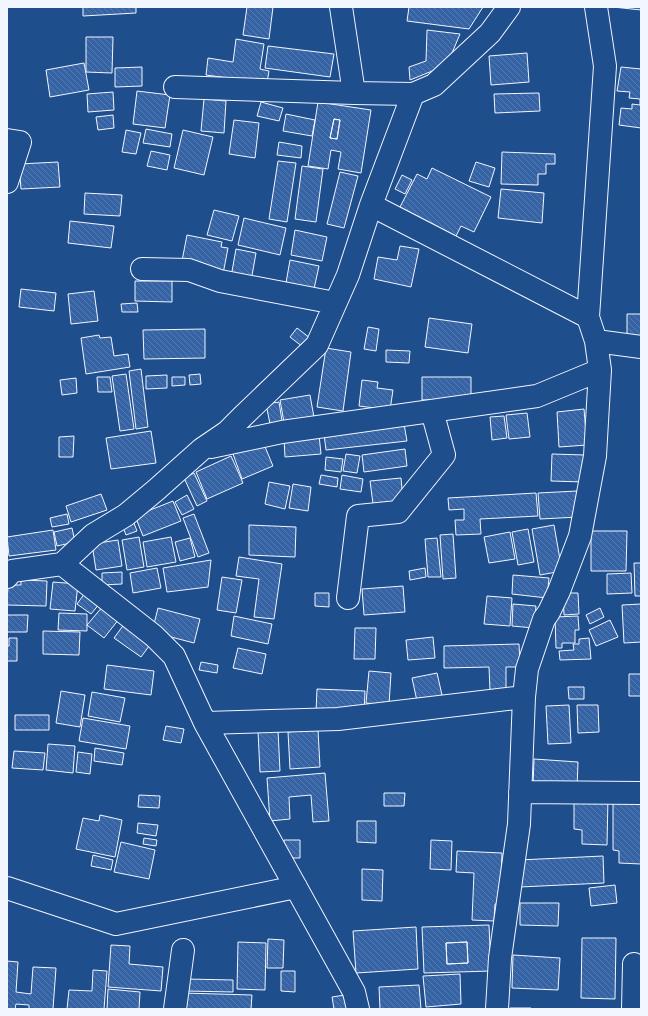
<svg xmlns="http://www.w3.org/2000/svg" width="648" height="1016" viewBox="0 0 648 1016" font-family="Roboto,sans-serif">
	<style>
		.building { fill: url(#building-back-hatch); stroke: #f2f6ff; fill-rule: evenodd }
		.lines { fill: none; stroke-linecap: round; stroke-linejoin: round }
		.minor-casing { stroke: #f2f6ff; stroke-width: 24 }
		.minor { stroke: #1f4e8c; stroke-width: 22 }
	</style>
	<defs>
		<pattern id="building-back-hatch" width="6" height="6" patternUnits="userSpaceOnUse"><rect width="6" height="6" fill="#3563a3"/><path d="M-1 5l2 2M0 0l6 6M5-1l2 2" fill="none" stroke="#537ab1"/></pattern>
	</defs>
	<rect width="100%" height="100%" fill="#1f4e8c"/>
	<path class="building" d="M 83,7 L 136,7 L 136,13 L 83,16 Z
		M 247,7 L 273,7 L 269,39 L 243,35 Z
		M 409,7 L 483,7 L 469,29 L 407,21 Z
		M 613,7 L 641,7 L 641,10 Z
		M 427,30 L 460,34 L 447,65 L 410,80 L 409,67 L 426,61 Z
		M 86,37 L 113,37 L 112,73 L 86,72 Z
		M 236,39 L 264,44 L 260,69 L 269,71 L 267,83 L 206,75 L 208,58 L 233,62 Z
		M 268,46 L 334,54 L 330,77 L 265,68 Z
		M 527,53 L 529,82 L 491,85 L 489,56 Z
		M 84,63 L 89,90 L 50,97 L 46,70 Z
		M 142,67 L 142,86 L 115,87 L 115,68 Z
		M 621,67 L 641,69 L 641,128 L 619,125 L 621,108 L 632,109 L 632,104 L 640,105 L 640,99 L 629,98 L 630,92 L 617,91 Z
		M 137,91 L 170,95 L 165,128 L 133,124 Z
		M 113,92 L 114,110 L 88,112 L 87,94 Z
		M 539,93 L 540,111 L 495,113 L 494,94 Z
		M 204,99 L 226,101 L 224,133 L 201,131 Z
		M 261,102 L 283,108 L 279,121 L 257,116 Z
		M 318,102 L 371,110 L 361,173 L 338,169 L 341,152 L 331,150 L 328,169 L 308,166 ZM 334,119 L 340,120 L 337,139 L 330,138 Z
		M 286,114 L 315,120 L 312,136 L 283,131 Z
		M 113,115 L 114,128 L 98,130 L 96,117 Z
		M 334,119 L 340,120 L 337,139 L 330,138 Z
		M 234,120 L 259,123 L 255,158 L 229,154 Z
		M 146,129 L 172,134 L 170,147 L 143,143 Z
		M 126,130 L 141,133 L 136,154 L 122,152 Z
		M 183,130 L 213,137 L 204,175 L 174,168 Z
		M 279,142 L 302,146 L 301,158 L 277,155 Z
		M 151,151 L 170,155 L 167,170 L 147,166 Z
		M 502,152 L 555,154 L 555,164 L 546,164 L 546,174 L 538,174 L 538,185 L 501,184 Z
		M 278,161 L 296,163 L 287,222 L 269,219 Z
		M 58,162 L 60,187 L 21,189 L 19,164 Z
		M 476,162 L 495,168 L 489,187 L 469,181 Z
		M 302,166 L 323,169 L 316,222 L 295,219 Z
		M 432,168 L 491,197 L 474,232 L 461,226 L 456,236 L 400,207 L 417,174 L 427,179 Z
		M 340,172 L 358,176 L 344,228 L 327,224 Z
		M 402,175 L 412,180 L 405,194 L 395,189 Z
		M 501,189 L 544,193 L 542,223 L 498,218 Z
		M 85,193 L 122,195 L 120,216 L 84,214 Z
		M 214,210 L 239,216 L 232,241 L 207,235 Z
		M 244,218 L 286,228 L 280,255 L 238,245 Z
		M 70,221 L 114,226 L 111,248 L 68,243 Z
		M 295,230 L 327,237 L 322,261 L 291,255 Z
		M 187,235 L 222,242 L 221,247 L 228,248 L 223,274 L 181,266 Z
		M 400,246 L 419,249 L 411,287 L 374,279 L 378,257 L 397,260 Z
		M 236,249 L 256,253 L 251,281 L 231,277 Z
		M 290,260 L 319,266 L 314,289 L 286,283 Z
		M 135,281 L 172,281 L 172,302 L 135,301 Z
		M 21,289 L 56,293 L 54,311 L 19,307 Z
		M 94,291 L 98,321 L 71,324 L 68,294 Z
		M 137,303 L 138,312 L 122,312 L 121,304 Z
		M 627,314 L 641,314 L 641,337 L 627,338 Z
		M 429,318 L 472,324 L 468,353 L 425,347 Z
		M 368,327 L 379,329 L 376,351 L 364,349 Z
		M 297,328 L 310,338 L 303,347 L 290,337 Z
		M 205,329 L 205,358 L 144,359 L 143,330 Z
		M 99,335 L 100,338 L 111,337 L 114,356 L 128,354 L 130,367 L 86,374 L 81,338 Z
		M 326,348 L 351,352 L 343,411 L 317,407 Z
		M 386,350 L 410,351 L 409,363 L 386,362 Z
		M 141,369 L 148,427 L 136,429 L 129,371 Z
		M 126,374 L 134,429 L 120,431 L 112,376 Z
		M 200,374 L 201,384 L 190,385 L 189,375 Z
		M 167,375 L 167,388 L 146,389 L 146,376 Z
		M 97,377 L 110,377 L 112,392 L 98,392 Z
		M 172,377 L 185,377 L 185,385 L 172,386 Z
		M 422,377 L 471,377 L 471,399 L 422,400 Z
		M 76,378 L 77,393 L 62,395 L 60,380 Z
		M 362,380 L 378,382 L 377,388 L 393,390 L 390,410 L 359,406 Z
		M 310,395 L 315,423 L 285,428 L 280,400 Z
		M 279,402 L 283,427 L 271,429 L 266,404 Z
		M 584,409 L 587,445 L 559,447 L 557,412 Z
		M 527,413 L 530,437 L 509,439 L 506,415 Z
		M 504,416 L 507,438 L 492,440 L 490,417 Z
		M 404,424 L 407,441 L 326,450 L 324,434 Z
		M 151,431 L 156,463 L 111,469 L 106,438 Z
		M 319,435 L 321,454 L 285,457 L 284,439 Z
		M 74,436 L 73,457 L 59,457 L 59,437 Z
		M 263,442 L 273,466 L 242,479 L 233,454 Z
		M 405,449 L 407,466 L 364,472 L 362,455 Z
		M 346,454 L 360,456 L 357,473 L 343,471 Z
		M 552,454 L 585,455 L 584,482 L 551,481 Z
		M 231,456 L 243,483 L 207,499 L 196,472 Z
		M 326,457 L 343,459 L 341,472 L 325,470 Z
		M 194,473 L 207,501 L 197,506 L 184,478 Z
		M 321,475 L 338,478 L 337,487 L 319,484 Z
		M 342,475 L 363,479 L 361,492 L 340,489 Z
		M 401,478 L 403,500 L 373,504 L 370,481 Z
		M 269,482 L 290,486 L 285,509 L 265,504 Z
		M 293,484 L 311,487 L 308,511 L 289,508 Z
		M 577,491 L 579,517 L 540,519 L 538,493 Z
		M 536,493 L 538,516 L 480,519 L 481,534 L 456,535 L 455,520 L 464,520 L 464,509 L 449,510 L 448,498 Z
		M 101,494 L 107,510 L 71,522 L 66,506 Z
		M 187,495 L 194,509 L 182,515 L 175,502 Z
		M 173,501 L 181,521 L 143,536 L 135,516 Z
		M 67,514 L 69,524 L 52,527 L 50,518 Z
		M 194,514 L 209,553 L 198,557 L 183,518 Z
		M 132,518 L 137,531 L 126,535 L 121,522 Z
		M 249,525 L 296,527 L 295,557 L 249,555 Z
		M 554,525 L 562,571 L 540,575 L 532,529 Z
		M 72,528 L 75,542 L 57,546 L 54,532 Z
		M 528,529 L 534,562 L 518,565 L 512,532 Z
		M 53,530 L 56,550 L 9,556 L 7,537 Z
		M 591,531 L 627,531 L 626,571 L 591,571 Z
		M 510,532 L 515,559 L 489,563 L 484,537 Z
		M 453,534 L 456,578 L 443,579 L 440,535 Z
		M 139,537 L 144,567 L 127,570 L 122,540 Z
		M 171,537 L 176,562 L 147,567 L 143,542 Z
		M 190,538 L 195,557 L 180,561 L 175,542 Z
		M 437,538 L 441,577 L 428,577 L 425,539 Z
		M 118,540 L 122,566 L 96,570 L 92,544 Z
		M 239,557 L 282,564 L 274,619 L 254,617 L 259,579 L 236,576 Z
		M 211,560 L 208,587 L 167,592 L 163,568 Z
		M 634,563 L 641,563 L 641,596 L 635,596 Z
		M 157,568 L 161,588 L 133,593 L 130,573 Z
		M 425,568 L 426,577 L 410,580 L 409,571 Z
		M 122,572 L 122,584 L 102,585 L 102,573 Z
		M 631,573 L 632,593 L 607,594 L 607,574 Z
		M 513,575 L 549,578 L 547,598 L 512,594 Z
		M 222,577 L 242,580 L 236,613 L 217,610 Z
		M 21,580 L 47,581 L 46,606 L 7,605 L 8,585 L 21,585 Z
		M 53,582 L 78,584 L 75,611 L 50,609 Z
		M 403,586 L 405,612 L 364,615 L 362,589 Z
		M 85,593 L 100,603 L 91,614 L 77,604 Z
		M 315,593 L 329,593 L 329,607 L 315,606 Z
		M 563,593 L 578,593 L 579,614 L 564,615 Z
		M 487,596 L 512,598 L 510,626 L 484,624 Z
		M 513,604 L 536,606 L 534,628 L 512,626 Z
		M 641,604 L 641,642 L 624,643 L 622,605 Z
		M 103,606 L 119,619 L 104,638 L 87,625 Z
		M 158,608 L 200,619 L 194,643 L 152,632 Z
		M 600,608 L 604,617 L 590,624 L 586,615 Z
		M 59,613 L 87,614 L 87,631 L 58,630 Z
		M 7,615 L 28,615 L 27,632 L 7,632 Z
		M 234,616 L 272,624 L 268,644 L 231,636 Z
		M 578,616 L 579,630 L 575,630 L 575,643 L 562,643 L 562,648 L 556,648 L 555,617 Z
		M 610,620 L 618,637 L 596,646 L 589,630 Z
		M 125,623 L 152,642 L 141,657 L 114,638 Z
		M 355,628 L 376,628 L 375,659 L 354,659 Z
		M 43,631 L 80,632 L 79,655 L 43,654 Z
		M 433,637 L 435,658 L 408,660 L 406,640 Z
		M 9,638 L 17,638 L 17,661 L 7,661 L 7,646 L 9,646 Z
		M 589,638 L 591,659 L 560,660 L 559,651 L 574,650 L 573,644 L 579,644 L 579,639 Z
		M 519,644 L 520,667 L 506,667 L 506,690 L 490,690 L 489,667 L 444,668 L 444,646 Z
		M 238,648 L 266,654 L 262,674 L 233,668 Z
		M 201,662 L 218,665 L 217,673 L 199,670 Z
		M 107,665 L 154,671 L 151,695 L 104,689 Z
		M 369,671 L 391,673 L 389,705 L 366,703 Z
		M 437,673 L 442,695 L 417,701 L 412,678 Z
		M 629,674 L 641,674 L 641,696 L 629,696 Z
		M 568,687 L 584,687 L 584,699 L 569,699 Z
		M 317,689 L 365,691 L 364,714 L 316,712 Z
		M 61,691 L 85,695 L 80,727 L 56,723 Z
		M 92,692 L 125,698 L 120,722 L 88,716 Z
		M 569,705 L 571,743 L 548,744 L 546,706 Z
		M 577,705 L 598,705 L 599,732 L 578,733 Z
		M 15,715 L 49,715 L 49,730 L 15,730 Z
		M 83,718 L 130,726 L 126,749 L 79,741 Z
		M 166,726 L 184,729 L 181,743 L 163,740 Z
		M 278,730 L 280,771 L 260,772 L 258,731 Z
		M 318,730 L 320,767 L 290,769 L 288,732 Z
		M 48,744 L 75,746 L 73,773 L 46,770 Z
		M 95,748 L 124,753 L 122,765 L 94,761 Z
		M 14,751 L 45,753 L 43,770 L 12,768 Z
		M 78,752 L 92,754 L 90,774 L 76,772 Z
		M 534,759 L 578,762 L 577,789 L 533,787 Z
		M 325,773 L 329,821 L 313,822 L 311,795 L 289,797 L 290,819 L 270,821 L 267,778 Z
		M 384,793 L 405,793 L 404,806 L 384,806 Z
		M 139,795 L 160,796 L 159,808 L 138,807 Z
		M 574,797 L 608,797 L 607,845 L 582,844 L 582,830 L 574,829 Z
		M 613,798 L 641,798 L 641,864 L 619,863 L 619,851 L 613,850 Z
		M 100,815 L 122,820 L 115,857 L 76,849 L 83,818 L 99,821 Z
		M 357,821 L 376,821 L 376,843 L 357,842 Z
		M 138,823 L 158,825 L 156,836 L 137,833 Z
		M 144,838 L 157,840 L 156,846 L 143,844 Z
		M 284,840 L 300,840 L 300,858 L 284,858 Z
		M 431,840 L 452,841 L 451,870 L 430,869 Z
		M 121,842 L 155,850 L 149,879 L 114,872 Z
		M 457,851 L 502,853 L 500,904 L 495,904 L 494,921 L 472,920 L 474,873 L 456,872 Z
		M 93,855 L 113,860 L 111,870 L 91,866 Z
		M 603,856 L 604,883 L 520,887 L 519,860 Z
		M 362,869 L 383,870 L 382,901 L 362,900 Z
		M 615,885 L 617,903 L 591,906 L 589,888 Z
		M 520,903 L 559,903 L 558,926 L 520,925 Z
		M 489,925 L 491,971 L 424,973 L 422,927 ZM 467,942 L 468,963 L 447,964 L 446,943 Z
		M 416,927 L 418,969 L 356,973 L 353,931 Z
		M 582,938 L 616,938 L 615,999 L 581,998 Z
		M 268,939 L 284,940 L 283,968 L 267,968 Z
		M 238,942 L 266,943 L 265,990 L 237,989 Z
		M 467,942 L 468,963 L 447,964 L 446,943 Z
		M 111,945 L 130,946 L 129,964 L 163,967 L 161,991 L 108,987 Z
		M 513,955 L 560,958 L 558,990 L 512,988 Z
		M 7,961 L 18,962 L 16,992 L 31,994 L 33,967 L 56,968 L 53,1009 L 29,1009 L 29,1005 L 16,1004 L 15,1009 L 7,1009 Z
		M 93,970 L 107,971 L 104,1009 L 67,1009 L 69,990 L 92,991 Z
		M 281,971 L 295,971 L 295,992 L 281,991 Z
		M 460,974 L 461,1004 L 426,1007 L 423,976 Z
		M 186,979 L 233,980 L 233,992 L 186,991 Z
		M 419,985 L 421,1009 L 380,1009 L 379,987 Z
		M 108,989 L 140,992 L 139,1009 L 107,1009 Z
		M 183,993 L 252,995 L 251,1009 L 183,1009 Z
		M 345,995 L 347,1009 L 334,1009 L 332,997 Z
		M 510,1008 L 531,1008 L 531,1009 L 510,1009 Z"/>
	<g class="lines">
		<defs>
			<path id="minor" d="M 341,7 L 354,93 L 413,94
				M 175,87 L 354,93
				M 7,140 L 20,142 L 7,182
				M 371,205 L 588,317 L 596,341 L 641,347
				M 142,269 L 189,270 L 220,281 L 335,303
				M 588,317 L 605,66 L 596,7
				M 211,447 L 282,432 L 537,396 L 600,370 L 596,341
				M 62,564 L 154,636 L 174,656 L 205,723 L 354,992 L 358,1009
				M 7,577 L 12,571 L 62,564 L 93,535 L 126,515 L 156,490 L 202,449 L 227,432 L 243,416 L 317,345 L 348,275 L 371,205 L 413,94 L 434,85 L 490,33 L 509,7
				M 348,598 L 358,516 L 398,512 L 444,455 L 432,411
				M 205,723 L 338,719 L 524,697
				M 520,792 L 641,793
				M 7,888 L 116,924 L 296,887
				M 175,1009 L 183,950
				M 497,1009 L 500,958 L 519,824 L 524,697 L 527,669 L 544,619 L 549,612 L 559,591 L 580,536 L 595,456 L 600,370
				M 633,1009 L 634,964"/>
		</defs>
		<use href="#minor" class="minor-casing"/>
		<use href="#minor" class="minor"/>
	</g>
	<rect width="648" height="1016" fill="none" stroke="#f2f6ff" stroke-width="16"/>
</svg>
